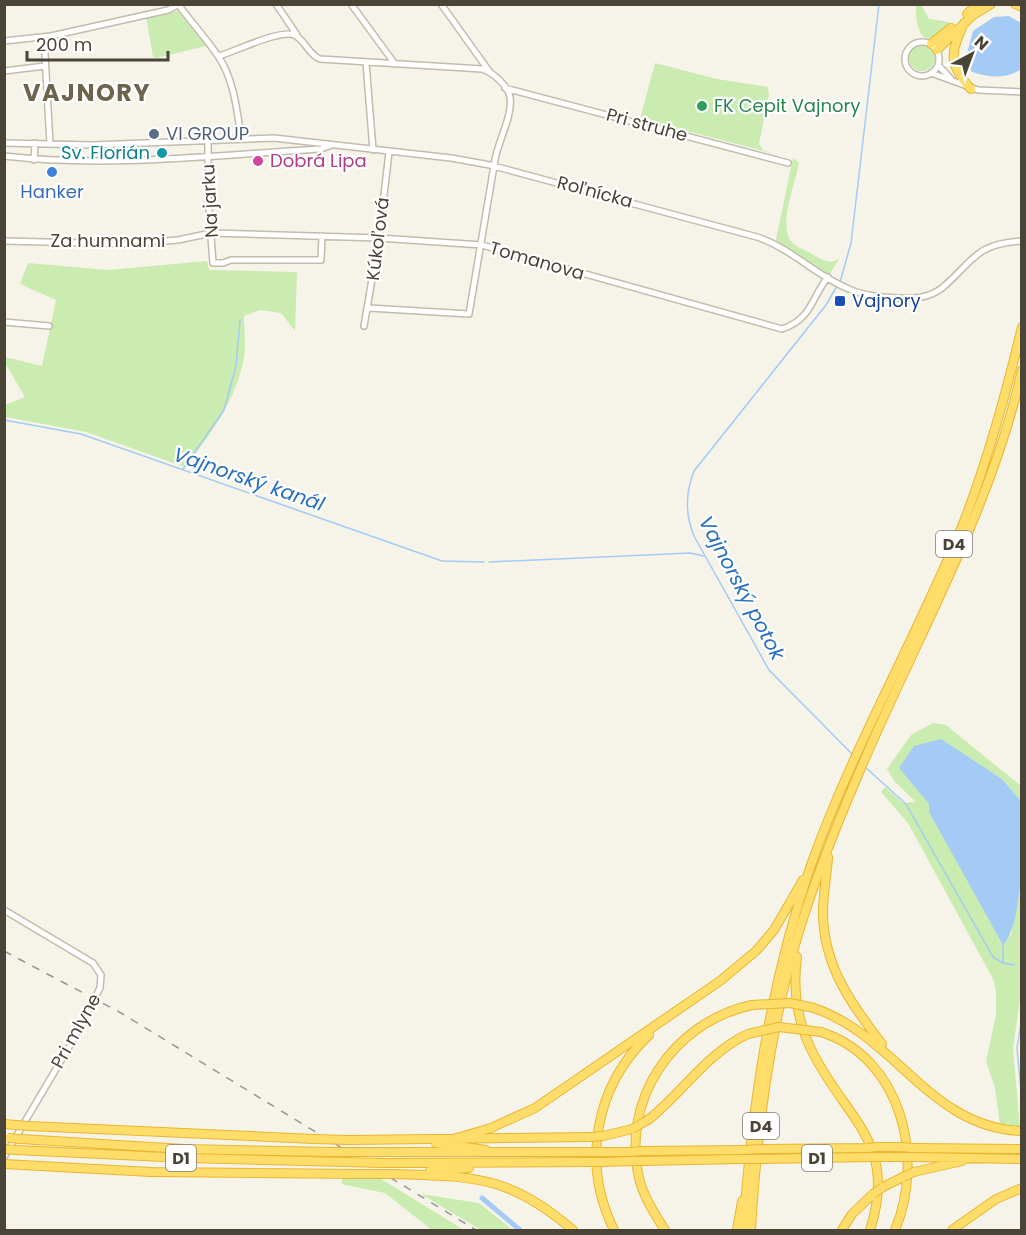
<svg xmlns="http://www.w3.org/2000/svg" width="1026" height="1235" viewBox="0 0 1026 1235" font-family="Poppins,sans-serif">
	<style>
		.green { fill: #cbecb0 }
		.water { fill: #a3cbf5 }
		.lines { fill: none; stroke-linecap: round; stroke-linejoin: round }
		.stream { stroke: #a3cbf5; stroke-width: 1.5 }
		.canal { stroke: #a3cbf5; stroke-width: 5 }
		.minor-casing { stroke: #c2bcab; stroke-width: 8 }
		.highway-casing { stroke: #e8b731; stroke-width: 10 }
		.minor { stroke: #fff; stroke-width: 5 }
		.highway { stroke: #ffdd6b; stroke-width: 8 }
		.rail { stroke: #989898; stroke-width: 1.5; stroke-dasharray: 8 8; stroke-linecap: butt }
		.highway-bridge-casing { stroke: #e8b731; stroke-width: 10; stroke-linecap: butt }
		.highway-bridge { stroke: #ffdd6b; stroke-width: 8 }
		.leisure-dot { fill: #2e9e5b; stroke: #fff; stroke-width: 2 }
		.service-dot { fill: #5c6f8a; stroke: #fff; stroke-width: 2 }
		.culture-dot { fill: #0f9aa8; stroke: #fff; stroke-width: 2 }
		.hotel-dot { fill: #d1479c; stroke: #fff; stroke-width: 2 }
		.shop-dot { fill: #3f7fe0; stroke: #fff; stroke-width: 2 }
		.transit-dot { fill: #1a4fb4; stroke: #fff; stroke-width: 2 }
		.labels { text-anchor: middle; stroke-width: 4.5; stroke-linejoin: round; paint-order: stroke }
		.shield { fill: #fff; stroke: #807c73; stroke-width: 1.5 }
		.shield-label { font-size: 16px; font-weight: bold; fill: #4a4437 }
		.leisure-label { font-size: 18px; fill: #27864d; stroke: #fff; text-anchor: start }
		.street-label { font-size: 18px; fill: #4a4437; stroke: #fff }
		.service-label { font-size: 18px; fill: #4e5e75; stroke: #fff; text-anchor: start }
		.culture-label { font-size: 18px; fill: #0d838f; stroke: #fff; text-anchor: end }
		.hotel-label { font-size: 18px; fill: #b23c85; stroke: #fff; text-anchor: start }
		.shop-label { font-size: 18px; fill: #366cbe; stroke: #fff }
		.transit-label { font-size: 18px; fill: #164399; stroke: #fff; text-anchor: start }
		.water-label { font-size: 20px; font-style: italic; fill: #2870be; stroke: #fff }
		.district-label { font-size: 24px; font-weight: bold; letter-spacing: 1.5px; fill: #6e644d; stroke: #fff }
	</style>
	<rect width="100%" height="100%" fill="#f6f3e9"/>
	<path class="green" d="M 916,5 L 922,6 L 929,19 L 950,22 C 945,26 936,36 930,38 C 917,41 915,12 916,5 Z
		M 178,11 L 206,46 L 157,58 L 153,57 L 146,17 Z
		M909 58a13 13 0 1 1 26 0a13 13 0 1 1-26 0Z
		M 655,63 L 717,79 L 768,87 L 769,95 L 759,144 L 763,150 L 772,153 L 640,119 Z
		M 793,158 L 799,163 C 796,182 777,227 792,242 C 797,248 805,250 812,254 C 821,259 828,265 839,259 L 828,277 L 775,244 Z
		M 207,261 L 209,270 L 297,272 L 295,331 L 281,313 L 260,310 L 244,316 C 244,330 246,345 244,358 C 237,398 210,436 185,467 L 86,432 L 5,417 L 5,405 L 25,397 L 5,363 L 5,357 L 42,366 L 56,300 L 20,284 L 28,263 L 108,270 Z
		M 933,723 L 946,725 L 1021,786 L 1021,801 L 1002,779 L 973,762 L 929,804 L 1011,936 L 1021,870 L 1022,985 L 1013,1049 L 1020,1127 L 1009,1127 L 1008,1121 L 1007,1126 L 1000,1125 L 995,1088 L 986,1061 L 996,1015 L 996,991 L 993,979 L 908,823 L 881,792 L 885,787 L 903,803 L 916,802 L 894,781 L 887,769 L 911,735 Z
		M 343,1177 L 378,1177 L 464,1230 L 432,1230 L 385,1193 L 345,1185 L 341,1183 Z
		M 421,1194 L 479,1203 L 513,1230 L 481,1230 Z"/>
	<path class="water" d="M 1009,16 L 1021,23 L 1021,69 C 1007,80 988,77 972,72 L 965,61 L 973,31 L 994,17 Z
		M 941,739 L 1002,779 L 1021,801 C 1022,836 1025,920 1003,945 L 929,812 L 929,804 L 899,768 L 914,746 Z"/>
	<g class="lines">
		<path class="stream" d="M 840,282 L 851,243 L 879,4
			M 837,286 L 826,305 L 694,471 C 685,494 685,516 695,538 L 769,670 L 853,755
			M 4,420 L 81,434 L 442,561 L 484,562
			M 183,469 L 224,410 L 236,366 L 240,320
			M 489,562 L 690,553 L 703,556
			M 865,767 L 906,804 L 993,957 L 1003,963 L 1014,965
			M 1003,962 L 1003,945
			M 1022,1017 L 1017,1048 L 1022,1102"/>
		<path class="canal" d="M 482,1198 L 520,1230"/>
		<defs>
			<path id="minor" d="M 178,4 C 191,22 206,38 218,56 C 234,79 237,111 241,137
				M 276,4 L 297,35
				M 351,4 L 395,64
				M 441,4 L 489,71
				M 44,37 L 50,144
				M 4,41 L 51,36 L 168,10 L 178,5
				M905 59a17 17 0 1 1 34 0a17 17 0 1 1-34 0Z
				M 219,56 C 234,52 284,27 296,36 C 306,42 309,55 320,59 L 482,69 C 492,72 508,85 510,97 C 513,116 498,141 495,160 C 486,211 478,263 469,314 L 369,308
				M 366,63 L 373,150
				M 938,65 L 951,79
				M 4,71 L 45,66
				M 931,73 L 978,90 L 1022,92
				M 505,88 L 788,163
				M 208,139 L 208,197 L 213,263 L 223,263 L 231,260 L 321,260 L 322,236
				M 4,143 L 92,145 L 274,138 L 451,158 L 490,165 L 757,237 C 791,248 816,276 849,289 C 864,296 882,297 898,298 C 914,299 929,298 942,288 C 974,261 974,244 1022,241
				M 4,156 C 109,168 216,155 321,149 L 332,145
				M 34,160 L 35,143
				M 4,241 L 127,244 L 178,240 L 211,233 L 379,238 L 482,245 L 782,329 C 812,319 811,298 828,277
				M 4,322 L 49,326
				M 364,326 L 379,238 L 389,152
				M 4,910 L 93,963 L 101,975 L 100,988 L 72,1042 L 4,1157"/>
			<path id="highway" d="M 1015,4 L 1022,7
				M 967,14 L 978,4
				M 964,23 C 951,53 947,63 971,89
				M 931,44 L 951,28
				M 937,50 L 973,15 L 991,4
				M 828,857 C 827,875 823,893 823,912 C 823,965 851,1004 882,1044
				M 797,957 C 793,987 797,1019 810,1047 C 843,1118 899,1140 870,1230
				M 814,1008 C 896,1036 930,1128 1022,1131
				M 821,1032 C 902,1058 925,1158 895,1230
				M 648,1120 C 683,1092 707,1053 748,1034
				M 4,1124 L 16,1125
				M 29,1126 L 314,1139
				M 603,1136 L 632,1129
				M 21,1139 L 184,1149 L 331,1152
				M 453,1139 L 491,1128 L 535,1108 L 720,981 L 756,951 L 774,930 L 803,880
				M 348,1140 L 591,1137
				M 436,1143 L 486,1150
				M 877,1147 L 901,1147
				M 913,1148 L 1022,1149
				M 765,1149 L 867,1148
				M 16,1150 L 185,1158 L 346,1162
				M 643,1151 L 742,1150
				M 364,1152 L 590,1152
				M 600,1152 L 631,1152
				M 880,1157 L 902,1157
				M 914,1157 L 1022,1159
				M 764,1159 L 870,1157
				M 643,1161 L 741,1159
				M 601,1162 L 633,1161
				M 381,1163 L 590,1162
				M 4,1164 L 151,1172 L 360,1174
				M 430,1171 L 469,1168
				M 914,1172 L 962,1161
				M 396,1174 C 476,1177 508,1175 573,1230
				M 883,1187 L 903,1177
				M 614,1230 C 581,1163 595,1086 649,1035
				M 665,1230 C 655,1215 645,1199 640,1182 C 619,1101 673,1022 752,1005
				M 737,1230 L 742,1201
				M 743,1230 C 752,1106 770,983 811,865 C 853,747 916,639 963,524 C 988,460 1006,394 1022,327
				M 751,1230 C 757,1128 770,1023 801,925 C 817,874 837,824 858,775 C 914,641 990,514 1022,370
				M 842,1230 L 852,1214 L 873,1194
				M 952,1230 L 996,1199 L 1022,1188"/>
		</defs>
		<use href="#minor" class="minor-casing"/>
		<use href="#highway" class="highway-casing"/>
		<use href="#minor" class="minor"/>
		<use href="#highway" class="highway"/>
		<path class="rail" d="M 4,951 L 121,1013 L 476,1230"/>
		<defs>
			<path id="highway-bridge" d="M 752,1005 L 790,1003 L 814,1008
				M 748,1034 L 779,1027 L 821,1032
				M 16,1125 L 29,1126
				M 632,1129 L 648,1120
				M 591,1137 L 603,1136
				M 8,1138 L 21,1139
				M 314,1139 L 348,1140
				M 901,1147 L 913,1148
				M 867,1148 L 877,1147
				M 4,1149 L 16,1150
				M 742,1150 L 765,1149
				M 331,1152 L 364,1152
				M 590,1152 L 600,1152
				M 631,1152 L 643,1151
				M 870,1157 L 880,1157
				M 902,1157 L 914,1157
				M 741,1159 L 764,1159
				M 633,1161 L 643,1161
				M 346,1162 L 381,1163
				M 590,1162 L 601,1162
				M 360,1174 L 396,1174
				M 903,1177 L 914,1172
				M 873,1194 L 883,1187"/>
		</defs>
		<use href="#highway-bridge" class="highway-bridge-casing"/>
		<use href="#highway-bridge" class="highway-bridge"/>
	</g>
	<circle class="leisure-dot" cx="702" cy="106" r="6"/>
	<circle class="service-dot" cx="154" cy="134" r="6"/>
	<circle class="culture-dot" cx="162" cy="153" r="6"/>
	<circle class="hotel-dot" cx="258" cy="161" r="6"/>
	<circle class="shop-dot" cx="52" cy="172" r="6"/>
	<rect class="transit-dot" x="834" y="295" width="12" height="12" rx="3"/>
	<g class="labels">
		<g class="shield">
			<rect x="936" y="531" width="36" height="26" rx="4.5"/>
			<rect x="743" y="1113" width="36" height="26" rx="4.5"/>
			<rect x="166" y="1145" width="30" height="26" rx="4.5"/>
			<rect x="802" y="1145" width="30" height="26" rx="4.5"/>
		</g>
		<g class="shield-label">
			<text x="954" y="550">D4</text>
			<text x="761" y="1132">D4</text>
			<text x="181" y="1164">D1</text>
			<text x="817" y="1164">D1</text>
		</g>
		<g class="leisure-label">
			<text x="714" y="112">FK Cepit Vajnory</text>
		</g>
		<g class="street-label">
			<text transform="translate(647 125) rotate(15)" y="6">Pri struhe</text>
			<text transform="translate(595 192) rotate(15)" y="6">Roľnícka</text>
			<text transform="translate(210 201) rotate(-93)" y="6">Na jarku</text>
			<text transform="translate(378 239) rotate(-83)" y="6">Kúkoľová</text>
			<text x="108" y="247">Za humnami</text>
			<text transform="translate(537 261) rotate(16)" y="6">Tomanova</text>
			<text transform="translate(76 1031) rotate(-61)" y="6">Pri mlyne</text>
		</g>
		<g class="service-label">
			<text x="166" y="140">VI GROUP</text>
		</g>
		<g class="culture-label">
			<text x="150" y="159">Sv. Florián</text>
		</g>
		<g class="hotel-label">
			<text x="270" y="167">Dobrá Lipa</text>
		</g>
		<g class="shop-label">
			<text x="52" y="198">Hanker</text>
		</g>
		<g class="transit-label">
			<text x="852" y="307">Vajnory</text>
		</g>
		<g class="water-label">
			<text transform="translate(249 479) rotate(19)" y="7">Vajnorský kanál</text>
			<text transform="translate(742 588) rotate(62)" y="7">Vajnorský potok</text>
		</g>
		<g class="district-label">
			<text x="87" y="101">VAJNORY</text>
		</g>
	</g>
	<rect width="1026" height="1235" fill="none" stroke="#4a4437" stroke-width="12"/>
	<g transform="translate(972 54) rotate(41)" stroke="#ffffff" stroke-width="4.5" paint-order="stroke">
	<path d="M0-4.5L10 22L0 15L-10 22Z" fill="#4a4437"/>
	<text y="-9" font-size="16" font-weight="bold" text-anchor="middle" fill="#4a4437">N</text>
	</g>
	<path d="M27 51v9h141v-9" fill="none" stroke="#4a4437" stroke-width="3"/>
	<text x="36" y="51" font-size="18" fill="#4a4437" stroke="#ffffff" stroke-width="4.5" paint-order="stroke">200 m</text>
</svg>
